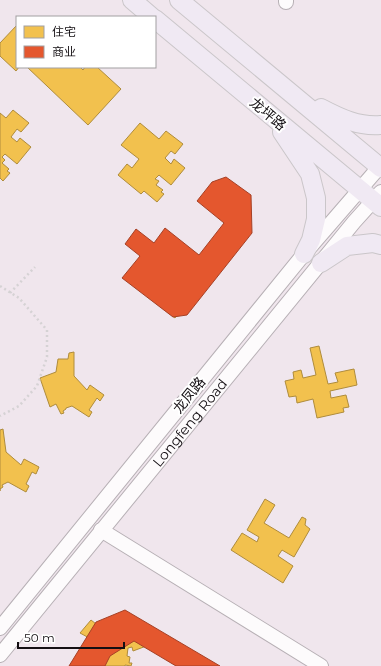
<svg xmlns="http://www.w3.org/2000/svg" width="381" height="666" viewBox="0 0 381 666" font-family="Montserrat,'Noto Sans SC',sans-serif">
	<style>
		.homes { fill: #f2c14e; stroke: #af8c3c }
		.shops { fill: #e4572e; stroke: #a64126 }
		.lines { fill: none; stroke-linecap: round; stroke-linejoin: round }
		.minor-casing { stroke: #b7b0b5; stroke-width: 16 }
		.major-casing { stroke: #cac6c9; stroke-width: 20 }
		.path { stroke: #d5d2d4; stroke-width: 2.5; stroke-dasharray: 2 3; stroke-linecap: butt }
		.minor { stroke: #fdfbfc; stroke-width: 14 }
		.major { stroke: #f0e9f3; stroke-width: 18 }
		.labels { text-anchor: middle; stroke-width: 4; stroke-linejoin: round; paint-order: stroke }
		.street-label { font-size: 14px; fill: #140f13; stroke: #fff }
	</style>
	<rect width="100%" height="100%" fill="#f0e6ed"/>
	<path class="homes" d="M 17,25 L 17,67 L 19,67 L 16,71 L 0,56 L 0,43 Z
		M 27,67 L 80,67 L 83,70 L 85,67 L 97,67 L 121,89 L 88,125 Z
		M 13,110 L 29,123 L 21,132 L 17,129 L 11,137 L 17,142 L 20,138 L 31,147 L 17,164 L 5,154 L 2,157 L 5,160 L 2,163 L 9,169 L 7,171 L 10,173 L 3,181 L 0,178 L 0,113 L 6,118 Z
		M 140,123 L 159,139 L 166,131 L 183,144 L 175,154 L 171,151 L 165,158 L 171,164 L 174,159 L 185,168 L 171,185 L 159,175 L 155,179 L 159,181 L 156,185 L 163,190 L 161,192 L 164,194 L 157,202 L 144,191 L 141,194 L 118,175 L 127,164 L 132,168 L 139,159 L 121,145 Z
		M 159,238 L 166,244 L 171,238 L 176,242 L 173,246 L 176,248 L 173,252 L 179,257 L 183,252 L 185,254 L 188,250 L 193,254 L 191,255 L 197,260 L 194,264 L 196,266 L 192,272 L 184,266 L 177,275 L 197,292 L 189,302 L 180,294 L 177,298 L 181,300 L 178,304 L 182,308 L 175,314 L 177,315 L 175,318 L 140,290 L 148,279 L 153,283 L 156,279 L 160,281 L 165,274 L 159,269 L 156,273 L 152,270 L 149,274 L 140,267 L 145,260 L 147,262 L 150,259 L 146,256 Z
		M 319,346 L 328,384 L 338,382 L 335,373 L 354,369 L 357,385 L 330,391 L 331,398 L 346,395 L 349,407 L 343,408 L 344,412 L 317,418 L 313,399 L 297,403 L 296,396 L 289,397 L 285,381 L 294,379 L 293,372 L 301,370 L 303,378 L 316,375 L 310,348 Z
		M 74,352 L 74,376 L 87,390 L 90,385 L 104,395 L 100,401 L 97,398 L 89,410 L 92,412 L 89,417 L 72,406 L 66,408 L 66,409 L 63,411 L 64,413 L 61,414 L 56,404 L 50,407 L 40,378 L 56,372 L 58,359 L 68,359 L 69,353 Z
		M 3,429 L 6,452 L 21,465 L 24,459 L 39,467 L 36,474 L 32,472 L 26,484 L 29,486 L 26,492 L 8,482 L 2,485 L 3,487 L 0,489 L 0,491 L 0,430 Z
		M 265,499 L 275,505 L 264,523 L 289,538 L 302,517 L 306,519 L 305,525 L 310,529 L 294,557 L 282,550 L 278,556 L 293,566 L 283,583 L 231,550 L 242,533 L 257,542 L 259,537 L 247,530 Z
		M 91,620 L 110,635 L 125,636 L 143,631 L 149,645 L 133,651 L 132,647 L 128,648 L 127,656 L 130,657 L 129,663 L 132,663 L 131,666 L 125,665 L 125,666 L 94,666 L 95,658 L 100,659 L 101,654 L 105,655 L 106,650 L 101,650 L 89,642 L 91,639 L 80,633 Z
		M 177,644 L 201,659 L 198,666 L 177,666 L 167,660 Z"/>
	<path class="shops" d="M 226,177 L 251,195 L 252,233 L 187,315 L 173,317 L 122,278 L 140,256 L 125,244 L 136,229 L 154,243 L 165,228 L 199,255 L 224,223 L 197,201 L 212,182 Z
		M 125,610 L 220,666 L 176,666 L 134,641 L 110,656 L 105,666 L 69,666 L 96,622 Z"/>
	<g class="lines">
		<defs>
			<g id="minor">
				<path d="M 286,2 L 286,0"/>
				<path d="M 101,530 L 321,666"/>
				<path d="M 0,628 L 304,254 L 381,165"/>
				<path id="s1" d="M 0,655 L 354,222 L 381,192"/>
			</g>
			<path id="major" d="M 132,0 L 152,17
				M 179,0 L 381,168
				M 155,19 L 381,207
				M 321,108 C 340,118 359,127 381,125
				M 282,132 L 310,174 L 316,198 L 316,219 L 311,240 L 304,254
				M 321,263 L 347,246 L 373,243 L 381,245"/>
		</defs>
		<use href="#minor" class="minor-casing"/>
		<use href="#major" class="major-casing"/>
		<path class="path" d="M 0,286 L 19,298 L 47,330 L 47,357 L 37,386 L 19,406 L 0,416
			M 10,293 L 35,267"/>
		<use href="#minor" class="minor"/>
		<use href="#major" class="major"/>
	</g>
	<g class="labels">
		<g class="street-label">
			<text transform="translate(268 114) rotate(40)" y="5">龙坪路</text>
			<text transform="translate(189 395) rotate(-51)" y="5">龙凤路</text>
			<text dy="5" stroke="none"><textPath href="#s1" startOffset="300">Longfeng Road</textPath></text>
		</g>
	</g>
	<rect x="16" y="16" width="140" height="52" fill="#ffffff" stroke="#a19fa1"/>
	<rect x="24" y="26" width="20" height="12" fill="#f2c14e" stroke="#a19fa1"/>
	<text x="52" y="36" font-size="12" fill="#140f13">住宅</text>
	<rect x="24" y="46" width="20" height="12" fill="#e4572e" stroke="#a19fa1"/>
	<text x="52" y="56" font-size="12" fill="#140f13">商业</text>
	<path d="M18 642v6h106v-6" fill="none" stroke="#140f13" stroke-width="2"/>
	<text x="24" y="642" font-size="12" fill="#140f13" stroke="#ffffff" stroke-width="3" paint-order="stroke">50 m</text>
</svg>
